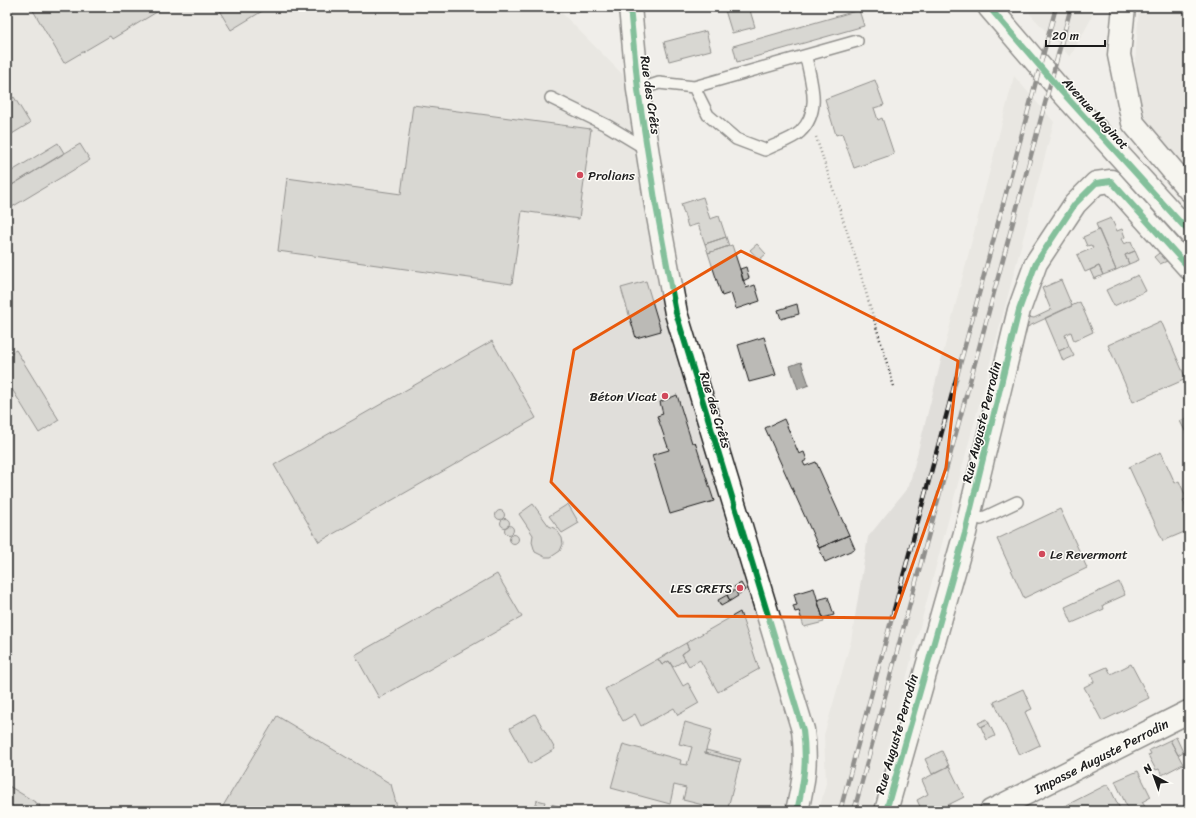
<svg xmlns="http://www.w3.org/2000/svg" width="1196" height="818" viewBox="0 0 1196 818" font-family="Sriracha,sans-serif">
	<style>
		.built { fill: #e0deda }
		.water { fill: #a8a7a3; stroke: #706f6d }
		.building { fill: #bbbab6; stroke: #1c1c1c }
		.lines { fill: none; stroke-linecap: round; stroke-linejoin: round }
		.lane-casing { stroke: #1c1c1c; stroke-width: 14 }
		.street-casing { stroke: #1c1c1c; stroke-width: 25 }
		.secondary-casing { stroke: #1c1c1c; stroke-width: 25 }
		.path { stroke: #1c1c1c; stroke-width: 2.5; stroke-dasharray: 1 3; stroke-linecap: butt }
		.lane { stroke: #fdfcf7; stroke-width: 11 }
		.street { stroke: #fdfcf7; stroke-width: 22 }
		.secondary { stroke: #fdfcf7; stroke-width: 22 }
		.rail-casing { stroke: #1c1c1c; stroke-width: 4.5 }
		.rail { stroke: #fdfcf7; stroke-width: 3; stroke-dasharray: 9; stroke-linecap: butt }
		.cycleway-casing { stroke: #fdfcf7; stroke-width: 8 }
		.cycleway { stroke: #00873e; stroke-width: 6 }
		.marked { fill: none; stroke: #e8590c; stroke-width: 3; stroke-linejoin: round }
		.poi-dot { fill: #d1495b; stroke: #fdfcf7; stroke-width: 1.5 }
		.labels { text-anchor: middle; stroke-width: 3; stroke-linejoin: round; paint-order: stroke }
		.street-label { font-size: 13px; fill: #1c1c1c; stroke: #fdfcf7 }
		.poi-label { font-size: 13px; fill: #1c1c1c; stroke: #fdfcf7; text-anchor: start }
	</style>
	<rect width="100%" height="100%" fill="#f0eeea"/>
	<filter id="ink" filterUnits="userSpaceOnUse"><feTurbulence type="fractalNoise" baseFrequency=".025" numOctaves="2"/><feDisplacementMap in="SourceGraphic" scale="8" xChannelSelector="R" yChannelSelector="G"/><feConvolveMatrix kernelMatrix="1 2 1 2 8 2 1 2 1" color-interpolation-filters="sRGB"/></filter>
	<g filter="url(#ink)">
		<path class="built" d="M 7,7 L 556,7 L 638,90 L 676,313 L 800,767 L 791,811 L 7,811 Z
			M 1031,7 L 1095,7 L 1091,19 L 1070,57 L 1030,14 Z
			M 1139,7 L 1189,7 L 1189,180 L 1151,134 L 1134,78 Z
			M 1014,76 L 1054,122 L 871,811 L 819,811 L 826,783 L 824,735 L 851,641 L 868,537 L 909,486 Z"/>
		<path class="water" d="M 801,362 L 809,385 L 798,389 L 790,366 Z"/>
		<path class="building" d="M 31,7 L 165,7 L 112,39 L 110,36 L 64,63 Z
			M 217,7 L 269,7 L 231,30 Z
			M 724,7 L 749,7 L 755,27 L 732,33 Z
			M 859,10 L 864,26 L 737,62 L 733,46 Z
			M 706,31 L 711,50 L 669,61 L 664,42 Z
			M 875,80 L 884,105 L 874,108 L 878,120 L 882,118 L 894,154 L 854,168 L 842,133 L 836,135 L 825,99 Z
			M 14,97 L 30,123 L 7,137 L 7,102 Z
			M 413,105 L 591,129 L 579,219 L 522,211 L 512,284 L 278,251 L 287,178 L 401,194 Z
			M 58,143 L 64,153 L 7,188 L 7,174 Z
			M 80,144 L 90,160 L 7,210 L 7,188 Z
			M 703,197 L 710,219 L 719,216 L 726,237 L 705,244 L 698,224 L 688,227 L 681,204 Z
			M 1111,218 L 1117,231 L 1122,229 L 1125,237 L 1121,239 L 1124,244 L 1131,241 L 1135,251 L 1125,255 L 1129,264 L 1116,270 L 1096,224 Z
			M 1099,230 L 1116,270 L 1103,275 L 1099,266 L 1085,272 L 1077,255 L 1093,248 L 1091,245 L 1087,246 L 1083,237 Z
			M 726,237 L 729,246 L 708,253 L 705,244 Z
			M 757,244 L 766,254 L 759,260 L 750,250 Z
			M 732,245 L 746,288 L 755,285 L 760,301 L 736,309 L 731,293 L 722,296 L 708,253 Z
			M 1163,250 L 1172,259 L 1160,264 L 1154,257 Z
			M 1135,251 L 1139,260 L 1129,264 L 1125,255 Z
			M 1099,266 L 1103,275 L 1094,279 L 1090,270 Z
			M 746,267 L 749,278 L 743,281 L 740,269 Z
			M 1138,275 L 1146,291 L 1114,306 L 1106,290 Z
			M 1061,280 L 1072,306 L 1025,328 L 1028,317 L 1034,318 L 1051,310 L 1042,288 Z
			M 646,281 L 661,331 L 636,338 L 621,288 Z
			M 1080,302 L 1093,332 L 1074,341 L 1071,332 L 1065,335 L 1069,346 L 1059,351 L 1045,318 Z
			M 797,304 L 799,314 L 781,319 L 778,310 Z
			M 1161,321 L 1186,379 L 1133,402 L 1108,345 Z
			M 764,337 L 776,375 L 749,382 L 738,345 Z
			M 492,341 L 536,418 L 319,542 L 274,465 Z
			M 1069,346 L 1074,356 L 1063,361 L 1059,351 Z
			M 16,350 L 59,420 L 39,433 L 7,381 L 7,355 Z
			M 677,395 L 692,443 L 695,442 L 714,501 L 670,514 L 652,455 L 669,450 L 657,416 L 663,414 L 660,402 Z
			M 1189,417 L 1189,437 L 1188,437 L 1180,421 Z
			M 784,419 L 799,454 L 804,452 L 807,460 L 803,462 L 805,466 L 816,462 L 849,535 L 819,548 L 765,428 Z
			M 1161,452 L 1175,483 L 1179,481 L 1187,499 L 1183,500 L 1189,514 L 1189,530 L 1163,541 L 1129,467 Z
			M 533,504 L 549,526 L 556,529 L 562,538 L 563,544 L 560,551 L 551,557 L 545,557 L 535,552 L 532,542 L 533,535 L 519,514 Z
			M 568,504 L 579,523 L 562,533 L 549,516 Z
			M 1060,509 L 1087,568 L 1024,598 L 997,539 Z
			M495.5 515a4.5 4.5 0 1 1 9 0a4.5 4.5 0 1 1-9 0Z
			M500.5 523a4.5 4.5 0 1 1 9 0a4.5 4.5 0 1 1-9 0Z
			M504.5 530a4.5 4.5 0 1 1 9 0a4.5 4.5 0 1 1-9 0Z
			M509.5 539a4.5 4.5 0 1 1 9 0a4.5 4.5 0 1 1-9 0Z
			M 849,535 L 855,549 L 825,562 L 819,548 Z
			M 497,574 L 522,617 L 379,698 L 355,655 Z
			M 1119,582 L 1125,595 L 1103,605 L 1104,609 L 1072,623 L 1065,607 Z
			M 741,583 L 745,590 L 739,594 L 734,587 Z
			M 814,588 L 824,622 L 804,627 L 799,611 L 795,612 L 793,606 L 797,605 L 794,594 Z
			M 735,590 L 738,596 L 730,601 L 727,595 Z
			M 727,595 L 730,601 L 721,606 L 718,600 Z
			M 828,597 L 834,615 L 823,618 L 817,600 Z
			M 740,612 L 759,669 L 718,692 L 700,660 L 689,666 L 682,654 L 689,649 L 686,643 Z
			M 686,643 L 689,649 L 682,654 L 685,660 L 673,667 L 669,661 L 662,665 L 658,659 Z
			M 658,659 L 662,665 L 669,661 L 683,686 L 688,683 L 699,703 L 678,715 L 674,708 L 641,726 L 635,714 L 623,721 L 605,689 Z
			M 1131,664 L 1149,698 L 1102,721 L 1084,687 L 1094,682 L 1091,674 L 1107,667 L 1111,674 Z
			M 1023,689 L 1032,709 L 1025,712 L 1040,745 L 1019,755 L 994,702 Z
			M 535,714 L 555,749 L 530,764 L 510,728 Z
			M 277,716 L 391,784 L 398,811 L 220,811 Z
			M 987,719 L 989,723 L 981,727 L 978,723 Z
			M 685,722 L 712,730 L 705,753 L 740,762 L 727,811 L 683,800 L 686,788 L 674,785 L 670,804 L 611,788 L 623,744 L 681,760 L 680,764 L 687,765 L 692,747 L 679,744 Z
			M 989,723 L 995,736 L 987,740 L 981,727 Z
			M 1176,737 L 1183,752 L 1178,755 L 1170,740 Z
			M 1170,740 L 1183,764 L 1162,775 L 1159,769 L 1156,770 L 1148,755 L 1151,754 L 1149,750 Z
			M 706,750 L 741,759 L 740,762 L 705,753 Z
			M 942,751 L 949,766 L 932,774 L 925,759 Z
			M 949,766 L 964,797 L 936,811 L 922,811 L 917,800 L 928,794 L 922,780 Z
			M 1138,771 L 1151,797 L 1142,802 L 1148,811 L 1129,811 L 1115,781 Z
			M 1108,784 L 1121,811 L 1064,811 L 1063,807 Z
			M 7,785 L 40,805 L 37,811 L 7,811 Z
			M 537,800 L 545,802 L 542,811 L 534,810 Z
			M 551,804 L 567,809 L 566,811 L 549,811 Z"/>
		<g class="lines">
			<defs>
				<path id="lane" d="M 694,87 L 708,115 L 736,139 L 765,150 C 774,145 793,139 800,132 C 822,111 811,82 806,57
					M 638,90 L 659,83 L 694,87 L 857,41
					M 551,98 L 608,126 L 648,150
					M 969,516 L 981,519 L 1017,502"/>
				<path id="street" d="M 1124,7 L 1119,55 L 1133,123 L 1189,190
					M 886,811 L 965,533 L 1019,310 L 1036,263 L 1075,204 L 1096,183 L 1111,181 L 1189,268
					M 991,811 L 1188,712"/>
				<path id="secondary" d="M 630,7 L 638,90 L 656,206 L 676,313 L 803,730 C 807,761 804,781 797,811
					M 989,7 L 1062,92 L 1189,232"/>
			</defs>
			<use href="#lane" class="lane-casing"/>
			<use href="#street" class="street-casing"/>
			<use href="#secondary" class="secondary-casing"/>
			<path class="path" d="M 816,137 L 857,262 L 894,387"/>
			<use href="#lane" class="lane"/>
			<use href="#street" class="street"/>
			<use href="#secondary" class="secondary"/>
			<defs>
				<path id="rail" d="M 840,811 L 1056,7
					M 854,811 L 1071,7"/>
			</defs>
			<use href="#rail" class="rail-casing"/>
			<use href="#rail" class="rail"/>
			<defs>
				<path id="cycleway" d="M 630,7 L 638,90 L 656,206 L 676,313 L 803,730 C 807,761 804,781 797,811
					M 989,7 L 1062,92 L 1189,232
					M 886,811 L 965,533 L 1019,310 L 1036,263 L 1075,204 L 1096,183 L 1111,181 L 1189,268"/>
			</defs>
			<use href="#cycleway" class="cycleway-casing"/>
			<use href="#cycleway" class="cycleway"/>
		</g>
	</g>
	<path d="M0 0H1196V818H0ZM 741,251 L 958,361 L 946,468 L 894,618 L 678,616 L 551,482 L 574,350 Z" fill="#f0eeea" fill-opacity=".55" fill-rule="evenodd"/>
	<path class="marked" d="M 741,251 L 958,361 L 946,468 L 894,618 L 678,616 L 551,482 L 574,350 Z"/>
	<g class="poi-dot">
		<circle cx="580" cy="175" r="4"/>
		<circle cx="665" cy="396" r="4"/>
		<circle cx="1042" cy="554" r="4"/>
		<circle cx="740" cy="588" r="4"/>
	</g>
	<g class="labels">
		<g class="street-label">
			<text transform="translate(651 95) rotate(82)" y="5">Rue des Crêts</text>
			<text transform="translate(1096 113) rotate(48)" y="5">Avenue Maginot</text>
			<text transform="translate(716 410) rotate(73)" y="5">Rue des Crêts</text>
			<text transform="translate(981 422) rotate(-76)" y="5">Rue Auguste Perrodin</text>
			<text transform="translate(896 734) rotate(-74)" y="5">Rue Auguste Perrodin</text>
			<text transform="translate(1101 756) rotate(-27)" y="5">Impasse Auguste Perrodin</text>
		</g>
		<g class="poi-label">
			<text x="588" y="180">Prolians</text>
			<text x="657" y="401" text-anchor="end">Béton Vicat</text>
			<text x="1050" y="559">Le Revermont</text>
			<text x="732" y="593" text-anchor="end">LES CRETS</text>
		</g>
	</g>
	<rect width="1196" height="818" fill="none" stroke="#fdfcf7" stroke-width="24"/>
	<rect x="12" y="12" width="1172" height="794" fill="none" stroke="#1c1c1c" stroke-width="1.5" filter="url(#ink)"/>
	<g transform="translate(1154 776) rotate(319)" stroke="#fdfcf7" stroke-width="3" paint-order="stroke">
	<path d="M0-3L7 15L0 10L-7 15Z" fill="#1c1c1c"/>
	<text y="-6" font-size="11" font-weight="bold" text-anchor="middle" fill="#1c1c1c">N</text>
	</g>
	<path d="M1046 40v6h59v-6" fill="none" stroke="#1c1c1c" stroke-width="2"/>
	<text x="1052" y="40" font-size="12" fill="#1c1c1c" stroke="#fdfcf7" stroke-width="3" paint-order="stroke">20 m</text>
</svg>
